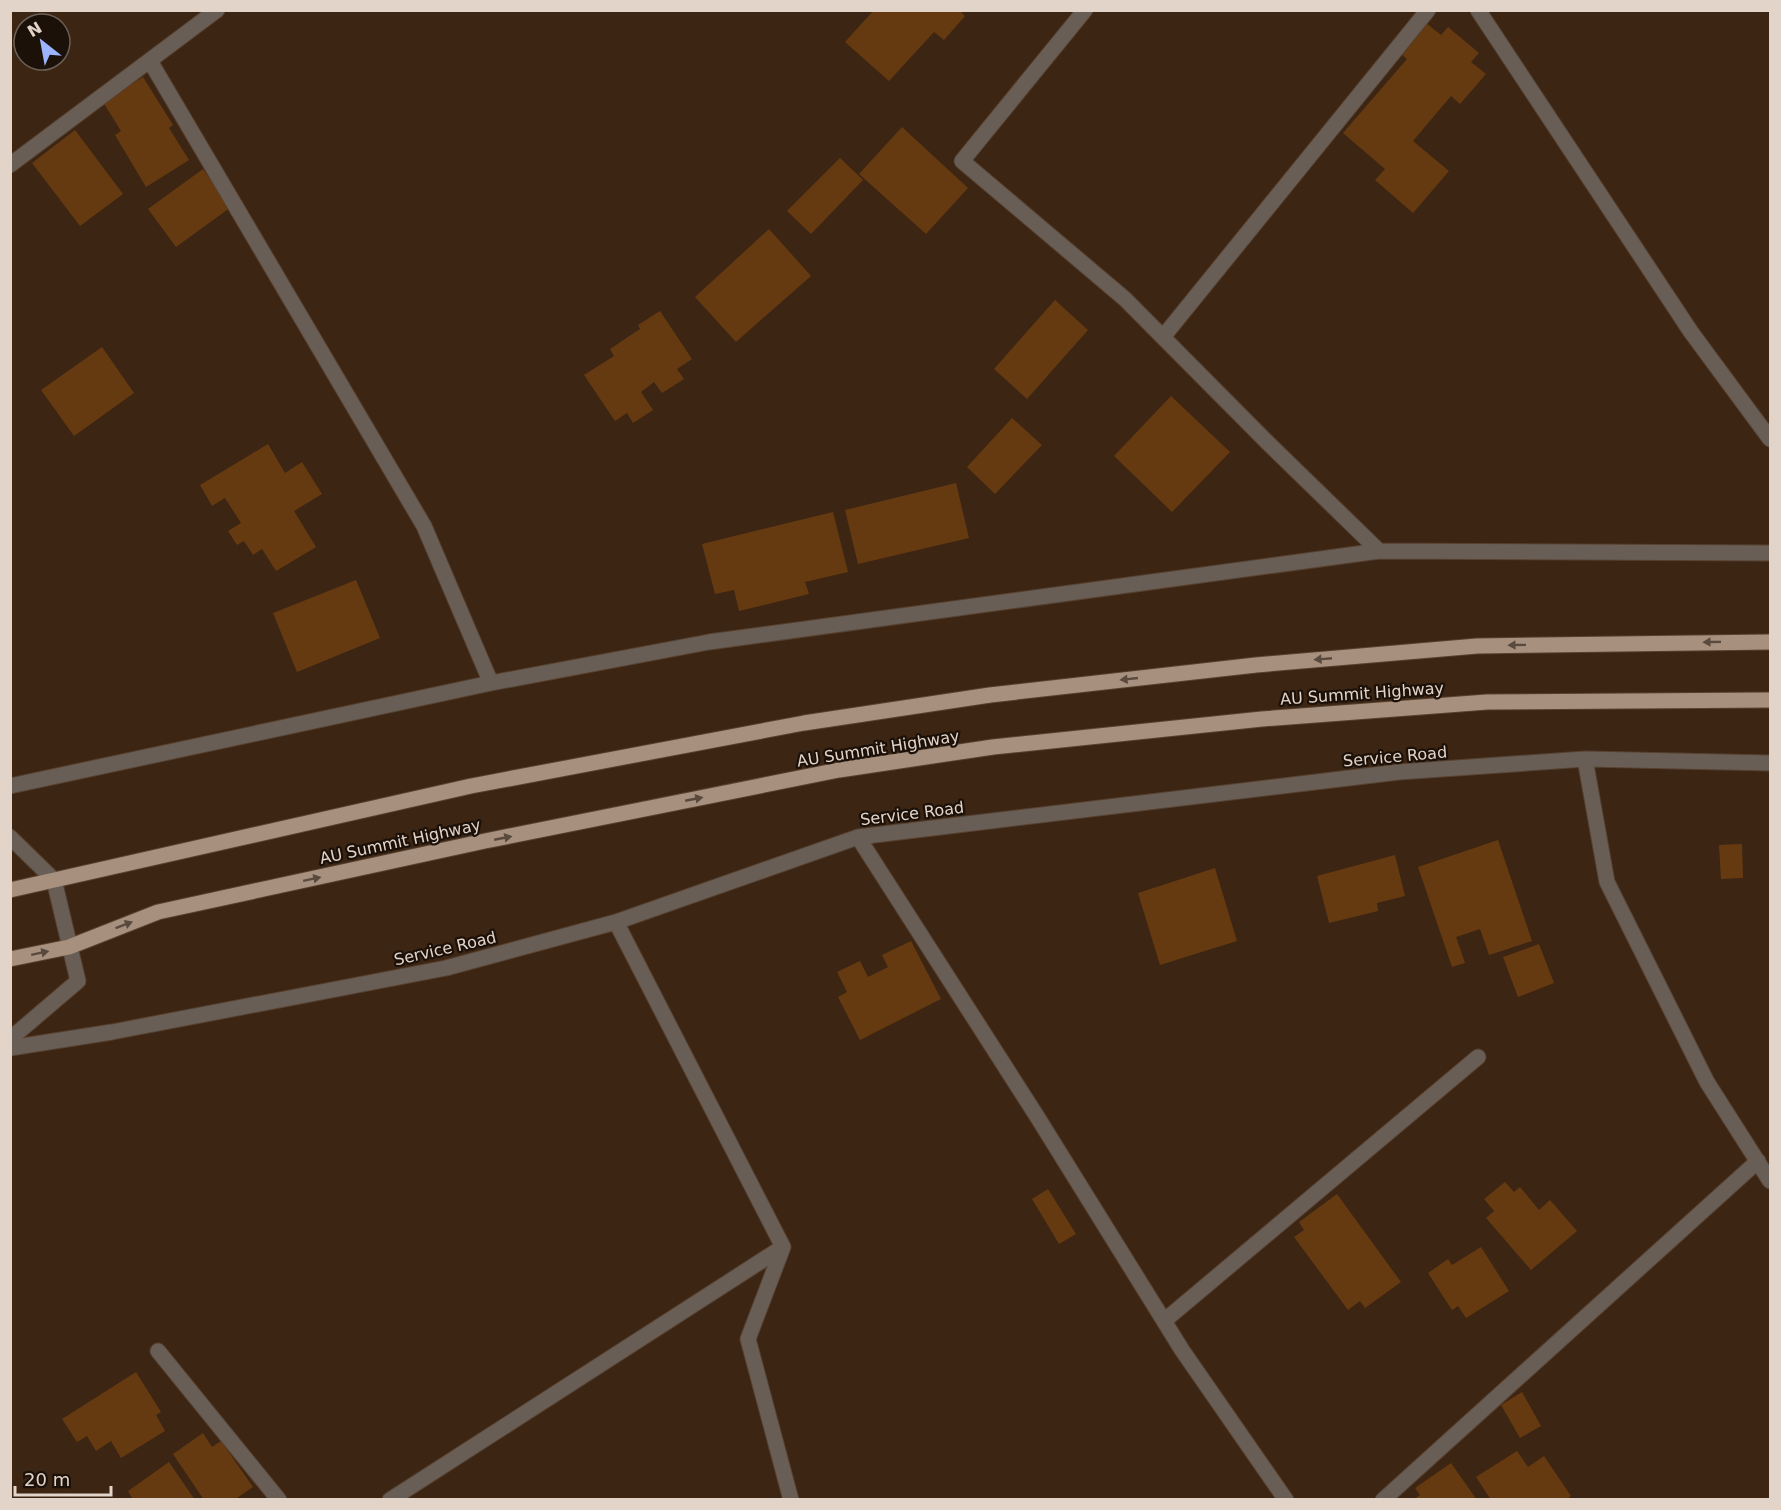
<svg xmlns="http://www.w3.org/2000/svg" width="1781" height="1510" viewBox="0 0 1781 1510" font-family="'DejaVu Sans',sans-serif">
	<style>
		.building { fill: #663a11 }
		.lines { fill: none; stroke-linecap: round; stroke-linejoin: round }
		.minor-casing { stroke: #574130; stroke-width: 17 }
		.primary-casing { stroke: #574130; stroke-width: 17 }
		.minor { stroke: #695e55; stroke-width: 15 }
		.primary { stroke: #a7907e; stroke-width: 15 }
		.oneway { fill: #5a4a3e }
		.labels { text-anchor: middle; stroke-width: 4.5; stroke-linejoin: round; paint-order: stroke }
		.street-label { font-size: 16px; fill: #e3d4c9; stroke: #1b1109 }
	</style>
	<rect width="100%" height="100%" fill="#3c2513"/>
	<path class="building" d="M 874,10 L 959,10 L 965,16 L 944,40 L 934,32 L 889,81 L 845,42 Z
		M 1426,23 L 1441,35 L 1448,27 L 1479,53 L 1471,62 L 1486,74 L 1460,104 L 1451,96 L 1413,141 L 1449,171 L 1413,213 L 1375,180 L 1385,169 L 1343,133 L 1407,59 L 1400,53 Z
		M 143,77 L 173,125 L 169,128 L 189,160 L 146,187 L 115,135 L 121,131 L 103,102 Z
		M 902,127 L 968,188 L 926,234 L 859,174 Z
		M 75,130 L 123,194 L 80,226 L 32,163 Z
		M 840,158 L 863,180 L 811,234 L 787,211 Z
		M 203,169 L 231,207 L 176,247 L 148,209 Z
		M 769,229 L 811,276 L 736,342 L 695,297 Z
		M 1055,300 L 1088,330 L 1027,399 L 994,369 Z
		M 660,311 L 692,359 L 677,369 L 684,379 L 662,393 L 654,382 L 641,392 L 653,410 L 633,423 L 627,413 L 615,421 L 584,375 L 614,356 L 610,349 L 640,329 L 638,325 Z
		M 102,347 L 134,393 L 74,436 L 41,390 Z
		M 1171,396 L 1230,452 L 1172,512 L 1114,456 Z
		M 1012,418 L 1042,445 L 995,494 L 967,467 Z
		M 268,444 L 285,473 L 302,462 L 322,494 L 294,511 L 316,547 L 276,571 L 262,549 L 253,555 L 244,541 L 237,545 L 228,531 L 241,523 L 225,498 L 212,506 L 200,485 Z
		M 956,483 L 969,538 L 858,564 L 845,510 Z
		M 833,512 L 848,572 L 805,582 L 809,594 L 739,611 L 734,590 L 715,594 L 702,544 Z
		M 356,580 L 380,638 L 297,672 L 273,613 Z
		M 1498,840 L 1532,941 L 1489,955 L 1480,929 L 1456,937 L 1465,963 L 1452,967 L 1418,867 Z
		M 1742,844 L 1743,878 L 1721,879 L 1719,845 Z
		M 1395,855 L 1405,896 L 1377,903 L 1378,911 L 1329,923 L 1317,876 Z
		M 1215,868 L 1237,941 L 1160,965 L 1138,893 Z
		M 911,941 L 941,999 L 860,1040 L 838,997 L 847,992 L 837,972 L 860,961 L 868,977 L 888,967 L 882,955 Z
		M 1539,944 L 1554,983 L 1518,997 L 1503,957 Z
		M 1505,1182 L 1514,1192 L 1520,1187 L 1539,1210 L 1550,1200 L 1577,1231 L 1531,1270 L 1486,1218 L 1494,1211 L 1484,1199 Z
		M 1048,1189 L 1076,1234 L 1059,1244 L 1032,1199 Z
		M 1337,1194 L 1401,1282 L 1365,1308 L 1360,1301 L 1348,1310 L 1294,1237 L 1304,1230 L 1299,1222 Z
		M 1481,1247 L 1509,1291 L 1466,1318 L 1458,1306 L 1452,1310 L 1428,1273 L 1448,1259 L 1452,1265 Z
		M 136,1372 L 161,1412 L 156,1415 L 165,1431 L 121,1458 L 111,1441 L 96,1451 L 87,1436 L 77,1442 L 62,1419 Z
		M 1522,1392 L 1541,1426 L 1520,1438 L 1501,1405 Z
		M 203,1433 L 212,1447 L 221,1441 L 253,1487 L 234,1500 L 204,1500 L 173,1454 Z
		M 1517,1451 L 1528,1467 L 1544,1456 L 1571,1496 L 1566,1500 L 1491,1500 L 1476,1477 Z
		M 169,1462 L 195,1500 L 133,1500 L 128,1491 Z
		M 1451,1463 L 1477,1500 L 1413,1500 L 1420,1495 L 1415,1488 Z"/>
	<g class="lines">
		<defs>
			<path id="minor" d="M 1085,10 L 962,161 L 1125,299 L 1268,443 L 1379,551
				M 1478,10 L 1691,332 L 1770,439
				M 150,61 L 424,526 L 491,683
				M 10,165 L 217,10
				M 1163,337 L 1428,10
				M 1585,759 L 1607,882 L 1707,1082 L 1770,1181
				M 10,786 L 491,683 L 709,642 L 1379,551 L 1770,553
				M 10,837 L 54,880 L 78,981 L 10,1039
				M 858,837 L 1038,1118 L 1182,1350 L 1286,1500
				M 616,922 L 783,1247 L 748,1339 L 791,1500
				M 10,1048 L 112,1032 L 446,968 L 616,922 L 858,837 L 1399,772 L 1585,759 L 1770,763
				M 1164,1321 L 1478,1057
				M 158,1351 L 279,1500
				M 390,1500 L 783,1247
				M 1383,1500 L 1758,1161"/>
			<path id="primary" d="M 10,890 L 471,786 L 804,723 L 990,695 L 1256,665 L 1477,646 L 1770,642
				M 10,959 L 69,947 L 158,912 L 485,841 L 839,770 L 993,747 L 1262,719 L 1487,702 L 1770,700"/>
		</defs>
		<use href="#minor" class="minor-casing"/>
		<use href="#primary" class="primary-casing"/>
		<use href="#minor" class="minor"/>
		<use href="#primary" class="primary"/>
	</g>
	<defs><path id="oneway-solid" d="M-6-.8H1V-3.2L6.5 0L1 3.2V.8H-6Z" transform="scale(1.5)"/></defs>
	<g class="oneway">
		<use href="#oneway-solid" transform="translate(1712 642) rotate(179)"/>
		<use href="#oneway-solid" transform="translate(1517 645) rotate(179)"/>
		<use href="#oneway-solid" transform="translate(1323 659) rotate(175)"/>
		<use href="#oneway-solid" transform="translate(1129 679) rotate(174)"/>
		<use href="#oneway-solid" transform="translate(694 799) rotate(-11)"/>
		<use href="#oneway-solid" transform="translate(503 838) rotate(-11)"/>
		<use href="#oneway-solid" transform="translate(312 879) rotate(-12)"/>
		<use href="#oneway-solid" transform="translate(124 925) rotate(-21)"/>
		<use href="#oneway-solid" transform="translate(40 953) rotate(-12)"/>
	</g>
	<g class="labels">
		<g class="street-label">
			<text transform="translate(1362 693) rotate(-4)" y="6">AU Summit Highway</text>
			<text transform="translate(878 748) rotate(-9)" y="6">AU Summit Highway</text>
			<text transform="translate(1395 756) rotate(-5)" y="6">Service Road</text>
			<text transform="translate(912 813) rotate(-7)" y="6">Service Road</text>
			<text transform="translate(400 841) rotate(-12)" y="6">AU Summit Highway</text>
			<text transform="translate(445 948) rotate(-13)" y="6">Service Road</text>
		</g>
	</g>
	<rect width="1781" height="1510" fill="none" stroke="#e3d4c9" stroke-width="24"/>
	<g transform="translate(42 42) rotate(329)"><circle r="28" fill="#1b1109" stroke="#6b5f56" stroke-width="1.5"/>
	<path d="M0-4.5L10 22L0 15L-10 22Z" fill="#9cb4fd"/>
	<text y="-9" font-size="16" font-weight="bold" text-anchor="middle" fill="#e3d4c9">N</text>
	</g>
	<path d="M15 1486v9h96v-9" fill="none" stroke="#e3d4c9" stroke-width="3"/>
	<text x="24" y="1486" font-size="18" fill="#e3d4c9" stroke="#1b1109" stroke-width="4.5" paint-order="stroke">20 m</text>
</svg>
